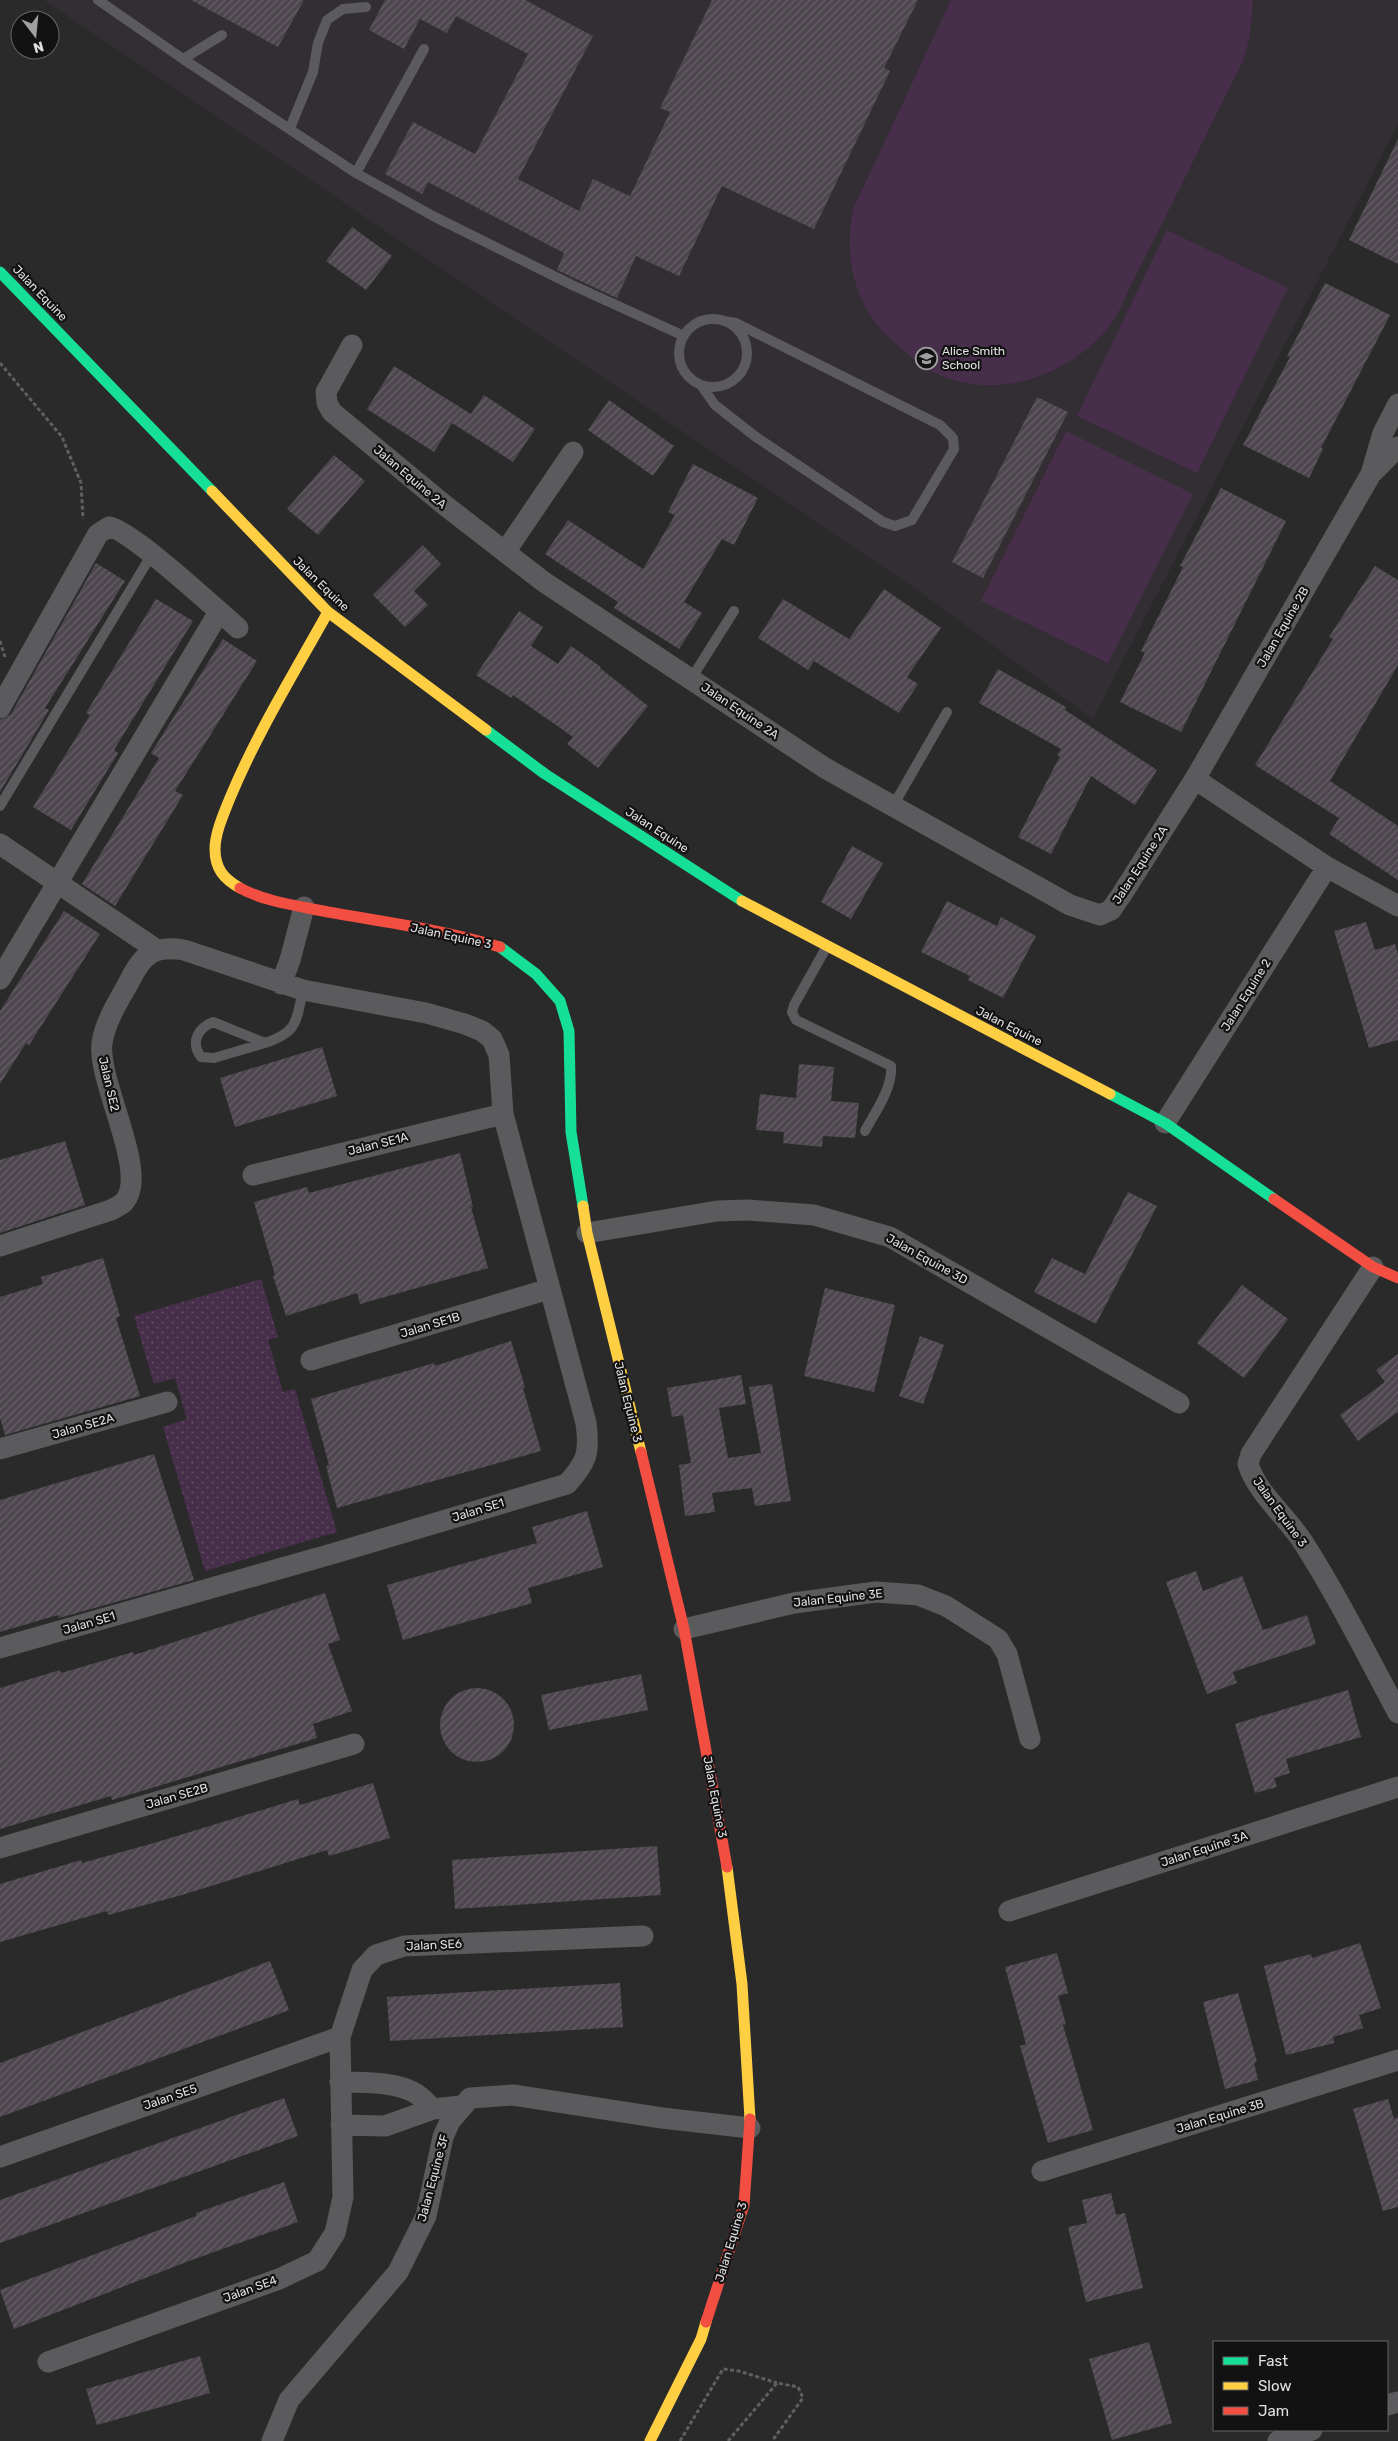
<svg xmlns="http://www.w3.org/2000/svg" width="1398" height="2441" viewBox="0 0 1398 2441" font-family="Rubik,sans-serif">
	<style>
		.built { fill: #332d34 }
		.park { fill: url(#park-dots) }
		.pitch { fill: #472e4a }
		.building { fill: url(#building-hatch) }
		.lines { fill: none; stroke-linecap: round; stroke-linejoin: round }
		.path { stroke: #616061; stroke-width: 3; stroke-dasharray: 4 2.5; stroke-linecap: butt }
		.lane { stroke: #5b5a5c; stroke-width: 10 }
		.street { stroke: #5b5a5c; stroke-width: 21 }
		.fast { stroke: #16e098; stroke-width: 11 }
		.slow { stroke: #ffcf43; stroke-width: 11 }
		.jam { stroke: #f24e42; stroke-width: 11 }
		.labels { text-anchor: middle; stroke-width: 4.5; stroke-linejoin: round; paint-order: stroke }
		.street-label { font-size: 12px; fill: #e1dfe1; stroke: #131213 }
		.poi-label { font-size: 12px; fill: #e1dfe1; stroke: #131213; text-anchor: start }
	</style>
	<defs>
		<pattern id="park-dots" width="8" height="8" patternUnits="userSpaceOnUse" patternTransform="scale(1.25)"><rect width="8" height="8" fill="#472e4a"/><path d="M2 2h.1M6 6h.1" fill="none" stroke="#614c64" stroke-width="1.8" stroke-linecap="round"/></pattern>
		<pattern id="building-hatch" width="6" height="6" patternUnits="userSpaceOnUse" patternTransform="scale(1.25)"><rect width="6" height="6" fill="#4d464e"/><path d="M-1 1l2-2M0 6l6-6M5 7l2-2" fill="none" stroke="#666067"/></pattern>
	</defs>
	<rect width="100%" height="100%" fill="#2b2a2b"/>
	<path class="built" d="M 44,0 L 1398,0 L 1398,124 L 1093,719 L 920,592 Z"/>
	<path class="park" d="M 261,1279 L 278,1337 L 268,1340 L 283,1392 L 295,1389 L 337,1532 L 205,1571 L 163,1427 L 187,1419 L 175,1378 L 154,1384 L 134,1316 Z"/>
	<path class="pitch" d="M 951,0 L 1253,0 C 1250,27 1252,37 1242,63 C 1217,112 1193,162 1168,212 C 1155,237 1142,263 1129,289 C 1124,300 1119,313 1112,323 C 1073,374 1003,400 941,376 C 923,369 909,355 895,343 C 855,310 842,256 854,207 Z
		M 1167,230 L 1288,288 L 1197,473 L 1077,416 Z
		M 1066,431 L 1193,494 L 1108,663 L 981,601 Z"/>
	<path class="building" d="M 191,0 L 304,0 L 278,47 Z
		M 385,0 L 525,0 L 593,36 L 518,179 L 579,211 L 593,179 L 630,196 L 670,112 L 660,108 L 712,0 L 918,0 L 884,68 L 890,71 L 814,229 L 722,186 L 679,276 L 636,256 L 617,298 L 557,270 L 564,253 L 428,182 L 422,194 L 385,174 L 413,122 L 475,154 L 528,54 L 456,16 L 447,33 L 420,19 L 404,49 L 369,30 Z
		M 1398,139 L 1398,264 L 1349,240 Z
		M 352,227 L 392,256 L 366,290 L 326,261 Z
		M 1325,283 L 1390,315 L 1321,448 L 1323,449 L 1309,478 L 1243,445 L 1290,357 L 1287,356 Z
		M 394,366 L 471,414 L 484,395 L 535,429 L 513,462 L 452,423 L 434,452 L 367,409 Z
		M 1037,397 L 1068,412 L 983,578 L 952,562 Z
		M 609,400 L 674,446 L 653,476 L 588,430 Z
		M 334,455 L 365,481 L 318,535 L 287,509 Z
		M 693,464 L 758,498 L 734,545 L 722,539 L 684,602 L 702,613 L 679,649 L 614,608 L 618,602 L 545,554 L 568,520 L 643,569 L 675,515 L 668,512 Z
		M 1221,488 L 1286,521 L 1181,732 L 1120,702 L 1145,653 L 1141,651 L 1183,567 L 1180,566 Z
		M 423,545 L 441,564 L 414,591 L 428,605 L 405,627 L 373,595 Z
		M 96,563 L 125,581 L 45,708 L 49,710 L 0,792 L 0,720 L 11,714 Z
		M 1375,566 L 1398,580 L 1398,665 L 1330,781 L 1398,826 L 1398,880 L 1329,834 L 1339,818 L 1255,765 L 1333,639 L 1329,637 Z
		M 884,589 L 941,628 L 907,677 L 918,684 L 899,713 L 814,661 L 808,670 L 758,638 L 783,599 L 849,639 Z
		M 156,599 L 193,621 L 114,750 L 118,753 L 71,830 L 33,807 L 90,715 L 86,713 Z
		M 519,611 L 543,627 L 531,646 L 558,664 L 571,646 L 601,667 L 600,668 L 648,706 L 598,768 L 567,744 L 573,737 L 513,695 L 511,698 L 476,675 Z
		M 223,639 L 257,661 L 175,791 L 183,795 L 115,906 L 82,884 L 159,758 L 151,753 Z
		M 998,669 L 1066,707 L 1065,710 L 1157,770 L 1135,805 L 1091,776 L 1051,854 L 1018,837 L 1060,756 L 1057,755 L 1061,749 L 979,703 Z
		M 852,846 L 883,863 L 851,919 L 821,902 Z
		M 947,901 L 997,926 L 1001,917 L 1036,936 L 1003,998 L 968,980 L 970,976 L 921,952 Z
		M 64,911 L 100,934 L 29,1045 L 26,1043 L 0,1084 L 0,1011 Z
		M 1366,922 L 1375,950 L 1395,944 L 1398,954 L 1398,1040 L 1369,1048 L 1334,931 Z
		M 322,1047 L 337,1096 L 235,1127 L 220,1078 Z
		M 799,1064 L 834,1067 L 831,1101 L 859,1103 L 855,1138 L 823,1136 L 822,1147 L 783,1143 L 784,1132 L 756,1130 L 760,1094 L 796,1098 Z
		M 65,1141 L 85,1205 L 0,1233 L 0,1160 Z
		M 460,1153 L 473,1207 L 471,1207 L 488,1268 L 360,1304 L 357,1293 L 286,1316 L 273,1276 L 275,1275 L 254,1202 L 307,1187 L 309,1193 Z
		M 1128,1192 L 1157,1206 L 1096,1324 L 1034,1292 L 1052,1258 L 1085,1274 Z
		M 103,1258 L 120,1316 L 116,1318 L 140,1396 L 5,1435 L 0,1418 L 0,1297 L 43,1284 L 41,1277 Z
		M 1242,1285 L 1288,1319 L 1244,1378 L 1197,1343 Z
		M 825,1288 L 895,1305 L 874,1392 L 804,1376 Z
		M 920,1336 L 944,1345 L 923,1404 L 899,1396 Z
		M 511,1341 L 525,1387 L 523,1388 L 541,1451 L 337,1508 L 326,1466 L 329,1465 L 311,1399 L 434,1363 L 435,1366 Z
		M 1398,1354 L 1398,1412 L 1358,1441 L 1340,1415 L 1385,1382 L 1376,1370 Z
		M 741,1375 L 746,1404 L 719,1408 L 728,1458 L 761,1453 L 749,1387 L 772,1384 L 791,1501 L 755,1506 L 752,1488 L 712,1493 L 715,1512 L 685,1516 L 679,1465 L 691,1463 L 683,1415 L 672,1417 L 667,1388 Z
		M 154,1454 L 194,1580 L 59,1618 L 58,1615 L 0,1632 L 0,1500 Z
		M 587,1511 L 603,1567 L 528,1588 L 532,1603 L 403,1640 L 387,1585 L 537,1543 L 532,1527 Z
		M 1196,1571 L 1203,1591 L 1242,1576 L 1263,1630 L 1307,1615 L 1316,1644 L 1233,1672 L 1237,1683 L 1207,1694 L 1166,1582 Z
		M 325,1593 L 340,1640 L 328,1644 L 352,1711 L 313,1724 L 317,1738 L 112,1800 L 111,1796 L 0,1829 L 0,1688 L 60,1670 L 61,1673 L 133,1652 L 134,1655 Z
		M 641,1674 L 648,1710 L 549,1730 L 541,1695 Z
		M440 1725a37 37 0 1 1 74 0a37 37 0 1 1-74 0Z
		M 1348,1690 L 1361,1737 L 1286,1759 L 1290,1773 L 1274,1778 L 1277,1787 L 1255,1793 L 1235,1724 Z
		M 373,1783 L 390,1838 L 329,1856 L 327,1850 L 182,1895 L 108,1915 L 107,1911 L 0,1942 L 0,1884 L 81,1860 L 82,1863 L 154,1843 L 298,1799 L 300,1805 Z
		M 657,1846 L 661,1895 L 455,1909 L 452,1860 Z
		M 1360,1943 L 1381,2008 L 1359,2015 L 1363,2028 L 1333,2037 L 1334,2043 L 1286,2055 L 1264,1966 L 1311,1954 L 1312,1958 Z
		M 1057,1953 L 1068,1993 L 1058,1996 L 1066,2024 L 1063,2025 L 1093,2130 L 1048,2143 L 1020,2046 L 1026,2044 L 1005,1967 Z
		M 270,1961 L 289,2010 L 0,2117 L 0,2063 Z
		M 620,1983 L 623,2027 L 390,2041 L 387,1997 Z
		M 1238,1993 L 1257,2062 L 1254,2063 L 1258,2080 L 1225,2089 L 1203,2002 Z
		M 284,2098 L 298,2136 L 0,2243 L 0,2200 Z
		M 1388,2099 L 1394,2119 L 1398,2117 L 1398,2207 L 1383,2211 L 1353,2109 Z
		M 284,2182 L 298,2222 L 189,2261 L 14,2329 L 0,2290 L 196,2216 L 196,2213 Z
		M 1111,2193 L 1116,2215 L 1125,2213 L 1143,2288 L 1086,2302 L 1068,2227 L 1087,2223 L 1082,2200 Z
		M 1149,2342 L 1172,2423 L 1112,2440 L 1089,2359 Z
		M 200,2356 L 210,2393 L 97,2425 L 86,2389 Z"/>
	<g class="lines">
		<path class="path" d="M 0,363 L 62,437 L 81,483 L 83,519
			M 0,641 L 5,657
			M 680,2441 L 723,2369 L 739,2371 L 777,2383
			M 728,2441 L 777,2383 L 798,2387 L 803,2398 L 772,2441"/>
		<path class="lane" d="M 98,0 L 183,59 L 356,173 L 433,216 L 572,285 L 684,336
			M 183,59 L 222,35
			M 290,128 L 313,72 L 318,43 L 327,20 L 343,9 L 366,7
			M 356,173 L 424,49
			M679 353a34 34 0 1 1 68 0a34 34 0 1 1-68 0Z
			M 701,385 L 715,405 L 756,437 L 883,522 L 895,526 L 912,520 L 954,449 L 953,438 L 940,425 L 736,323 L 724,321
			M 691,679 L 734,611
			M 0,806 L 152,554
			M 893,806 L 947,712
			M 826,948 L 794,1005 L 792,1012 L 796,1020 L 891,1066 C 893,1088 875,1112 865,1131
			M 213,1022 L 265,1043 L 214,1058 L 201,1057 C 190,1042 198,1028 213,1022 Z
			M 265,1043 C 298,1032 296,1022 303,990"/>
		<path class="street" d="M 352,345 L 326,392 L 327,403 L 332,412 L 447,507 L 544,582 L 825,768 L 1070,905 L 1100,915 L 1111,910 L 1122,894 L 1195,779 L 1371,474 L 1383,433 L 1398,404
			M 1373,472 L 1398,447
			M 505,552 L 573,452
			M 0,708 L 98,534 L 109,527 C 130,529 217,610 238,628
			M 1195,779 L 1327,867 L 1398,906
			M 0,844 L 157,950
			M 0,979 L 219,612
			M 281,984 L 290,960 L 304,907
			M 1165,1123 L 1327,867
			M 253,1175 L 503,1114
			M 587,1233 L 717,1211 L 748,1210 L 814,1215 L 890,1237 L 1179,1403
			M 0,1246 L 111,1210 C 115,1208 121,1205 124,1202 C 150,1174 97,1082 102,1043 C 105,1021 120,999 130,980 C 143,954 154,945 184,950 L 303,990 L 426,1013 L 465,1024 L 482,1031 L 492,1039 L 499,1055 L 503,1114 L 586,1423 C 590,1453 587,1462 567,1484 L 335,1553 L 0,1648
			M 1373,1267 L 1251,1454 L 1248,1464 C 1257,1493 1286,1516 1303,1542 C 1338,1597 1367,1655 1398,1713
			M 311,1360 L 549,1289
			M 0,1449 L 167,1402
			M 684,1629 L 794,1603 L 876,1592 L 918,1595 L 946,1606 L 998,1639 L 1007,1654 L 1030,1739
			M 0,1848 L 354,1744
			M 1009,1911 L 1398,1787
			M 340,2082 C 364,2083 394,2081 415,2093 C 422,2097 428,2104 433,2109
			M 341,2125 L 385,2126 L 433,2109 L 461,2106
			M 0,2157 L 340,2037
			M 1042,2171 L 1398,2060
			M 48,2362 L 279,2279 L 317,2261 L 335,2233 L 343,2197 L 340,2037 L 362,1970 L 376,1955 L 404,1946 L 643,1936
			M 1387,2405 L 1398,2402
			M 272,2441 L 289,2400 L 398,2272 L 426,2216 L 443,2137 L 450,2121 L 470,2098 L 513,2095 L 662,2118 L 750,2128
			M 1278,2441 L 1312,2430"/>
		<path class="fast" d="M 0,272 L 212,491
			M 486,730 L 545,774 L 742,901
			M 500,947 L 536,974 L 560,1001 L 569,1031 L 571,1132 L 583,1206
			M 1110,1094 L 1165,1123 L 1274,1199"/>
		<path class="slow" d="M 212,491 L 328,612 L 486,730
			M 240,888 C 224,879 215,869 215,849 C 215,833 224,813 230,798 C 257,733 294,673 328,612
			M 742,901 L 1110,1094
			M 583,1206 L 587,1233 L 641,1452
			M 727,1867 L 742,1984 L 750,2119
			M 650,2441 L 701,2339 L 706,2322"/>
		<path class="jam" d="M 240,888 C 265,902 300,906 328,912 C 385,922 444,930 500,947
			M 1274,1199 L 1373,1267 L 1398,1278
			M 641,1452 L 684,1629 L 727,1867
			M 706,2322 L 744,2205 L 750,2119"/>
	</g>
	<defs>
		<symbol id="school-ring" viewBox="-11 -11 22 22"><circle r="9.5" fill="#131213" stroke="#a1a0a1" stroke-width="1.5"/><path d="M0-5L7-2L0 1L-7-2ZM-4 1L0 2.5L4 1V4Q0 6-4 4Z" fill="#a1a0a1"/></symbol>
	</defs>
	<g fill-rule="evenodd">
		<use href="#school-ring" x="914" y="346" width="25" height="25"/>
	</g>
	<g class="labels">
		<g class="street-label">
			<text transform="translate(40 293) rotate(46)" y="4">Jalan Equine</text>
			<text transform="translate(410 477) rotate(40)" y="4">Jalan Equine 2A</text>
			<text transform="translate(321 584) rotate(44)" y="4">Jalan Equine</text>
			<text transform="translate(1283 627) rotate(-60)" y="4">Jalan Equine 2B</text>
			<text transform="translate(740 711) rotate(34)" y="4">Jalan Equine 2A</text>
			<text transform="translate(657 830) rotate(33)" y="4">Jalan Equine</text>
			<text transform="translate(1140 865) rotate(-57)" y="4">Jalan Equine 2A</text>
			<text transform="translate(451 936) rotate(12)" y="4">Jalan Equine 3</text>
			<text transform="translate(1246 995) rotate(-58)" y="4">Jalan Equine 2</text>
			<text transform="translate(1009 1026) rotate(27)" y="4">Jalan Equine</text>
			<text transform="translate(109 1084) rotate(77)" y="4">Jalan SE2</text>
			<text transform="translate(378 1144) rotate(-14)" y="4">Jalan SE1A</text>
			<text transform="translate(927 1259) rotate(29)" y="4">Jalan Equine 3D</text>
			<text transform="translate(430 1325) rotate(-17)" y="4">Jalan SE1B</text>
			<text transform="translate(628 1402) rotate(76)" y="4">Jalan Equine 3</text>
			<text transform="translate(83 1426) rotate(-16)" y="4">Jalan SE2A</text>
			<text transform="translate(478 1510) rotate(-17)" y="4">Jalan SE1</text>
			<text transform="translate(1280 1512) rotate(54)" y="4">Jalan Equine 3</text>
			<text transform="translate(838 1598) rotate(-6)" y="4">Jalan Equine 3E</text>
			<text transform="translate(89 1623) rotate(-16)" y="4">Jalan SE1</text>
			<text transform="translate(177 1796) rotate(-16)" y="4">Jalan SE2B</text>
			<text transform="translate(715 1797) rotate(79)" y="4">Jalan Equine 3</text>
			<text transform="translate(1204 1849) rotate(-18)" y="4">Jalan Equine 3A</text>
			<text transform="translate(434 1945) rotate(-3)" y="4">Jalan SE6</text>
			<text transform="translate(170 2097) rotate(-19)" y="4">Jalan SE5</text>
			<text transform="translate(1220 2116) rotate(-17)" y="4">Jalan Equine 3B</text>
			<text transform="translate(433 2178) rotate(-75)" y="4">Jalan Equine 3F</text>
			<text transform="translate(731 2242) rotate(-73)" y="4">Jalan Equine 3</text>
			<text transform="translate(250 2289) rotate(-20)" y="4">Jalan SE4</text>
		</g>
		<g class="poi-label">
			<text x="942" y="355">Alice Smith<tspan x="942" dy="14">School</tspan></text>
		</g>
	</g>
	<rect x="1213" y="2341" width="175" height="90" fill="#131213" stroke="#656465"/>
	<rect x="1223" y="2357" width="25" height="8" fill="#16e098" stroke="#656465"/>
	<text x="1258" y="2366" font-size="15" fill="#e1dfe1">Fast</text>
	<rect x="1223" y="2382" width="25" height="8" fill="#ffcf43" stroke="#656465"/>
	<text x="1258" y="2391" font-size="15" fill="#e1dfe1">Slow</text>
	<rect x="1223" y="2407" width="25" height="8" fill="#f24e42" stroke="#656465"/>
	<text x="1258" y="2416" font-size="15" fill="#e1dfe1">Jam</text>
	<g transform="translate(35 35) rotate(164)"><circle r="24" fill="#131213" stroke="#656465"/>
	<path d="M0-4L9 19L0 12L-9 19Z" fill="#a1a0a1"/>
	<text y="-8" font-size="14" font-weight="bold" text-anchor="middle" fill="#e1dfe1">N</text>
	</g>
</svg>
